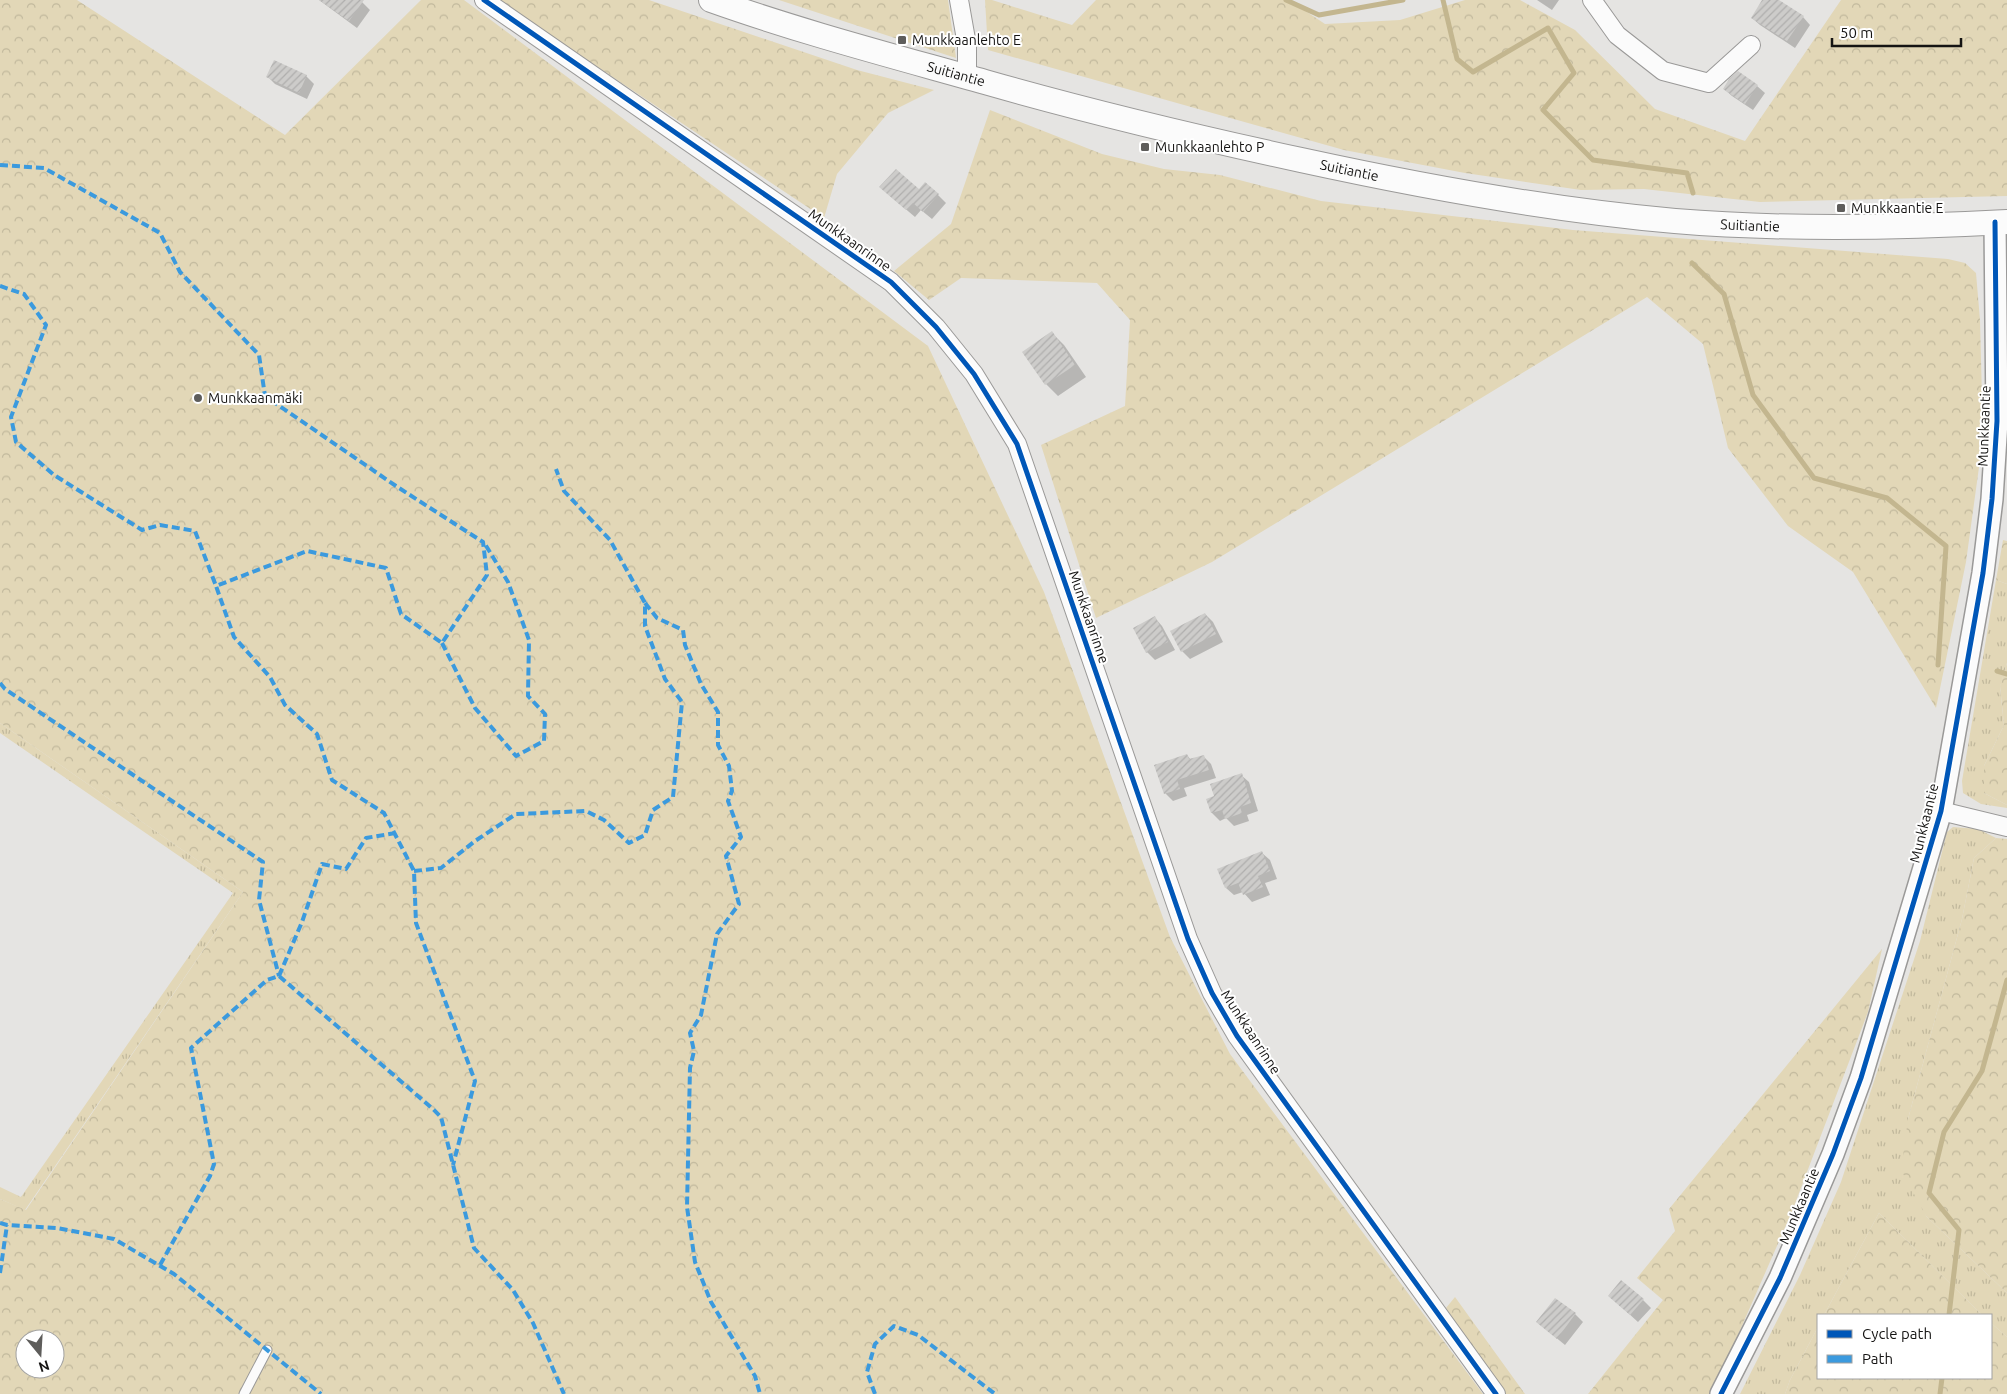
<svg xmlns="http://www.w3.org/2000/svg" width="2007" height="1394" viewBox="0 0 2007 1394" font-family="Ubuntu,sans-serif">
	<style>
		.grass { fill: url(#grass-tufts) }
		.forest { fill: url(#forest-crowns); fill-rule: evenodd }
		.shadow { fill: #0003 }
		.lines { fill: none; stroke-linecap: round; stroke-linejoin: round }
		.stream { stroke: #c3b68f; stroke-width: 5 }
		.building { fill: url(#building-hatch) }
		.service-casing { stroke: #9a9998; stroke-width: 11 }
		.minor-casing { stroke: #9a9998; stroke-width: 20 }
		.tertiary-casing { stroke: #9a9998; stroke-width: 24 }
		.secondary-casing { stroke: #9a9998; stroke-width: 26 }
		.service { stroke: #fbfbfb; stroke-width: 9 }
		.minor { stroke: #fbfbfb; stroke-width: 18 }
		.tertiary { stroke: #fbfbfb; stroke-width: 21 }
		.secondary { stroke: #fbfbfb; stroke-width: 24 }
		.quiet { stroke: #3b9ade; stroke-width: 4; stroke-dasharray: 8 4; stroke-linecap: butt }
		.cycleway-casing { stroke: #fff; stroke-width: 8 }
		.cycleway { stroke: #0057b8; stroke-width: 5 }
		.poi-dot { fill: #5e5d5b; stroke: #fff; stroke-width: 2 }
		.labels { text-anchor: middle; stroke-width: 4; stroke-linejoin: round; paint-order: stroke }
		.poi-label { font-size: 14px; fill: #151413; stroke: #fff; text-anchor: start }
		.street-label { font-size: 14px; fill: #151413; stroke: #fff }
	</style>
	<defs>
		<pattern id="grass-tufts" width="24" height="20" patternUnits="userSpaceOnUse" patternTransform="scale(1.25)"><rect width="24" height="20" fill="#e2d7b7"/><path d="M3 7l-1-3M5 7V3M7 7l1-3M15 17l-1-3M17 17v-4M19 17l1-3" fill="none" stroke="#c1b89c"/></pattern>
		<pattern id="forest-crowns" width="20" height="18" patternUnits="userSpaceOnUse" patternTransform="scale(1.25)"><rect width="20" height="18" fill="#e2d7b7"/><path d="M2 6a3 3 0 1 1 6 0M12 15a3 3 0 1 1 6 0" fill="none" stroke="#c1b89c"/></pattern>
		<pattern id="building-hatch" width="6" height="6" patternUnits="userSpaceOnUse" patternTransform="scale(1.25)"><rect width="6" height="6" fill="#cdccca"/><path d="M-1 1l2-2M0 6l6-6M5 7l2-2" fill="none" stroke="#afaead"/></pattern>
	</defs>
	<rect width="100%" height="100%" fill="#e5e4e2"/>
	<path class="grass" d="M 1996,580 L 2007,584 L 2007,663 L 2000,687 L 2004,725 L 1984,766 L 1984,793 L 2007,805 L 2007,808 L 1981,804 L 1963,793 L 1962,781 Z
		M 0,723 L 243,892 L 25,1210 L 0,1199 L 0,1187 L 21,1197 L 233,893 L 0,733 Z
		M 1953,827 L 1978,829 L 1996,838 L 1974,858 L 1962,919 L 1908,1119 L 1926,1216 L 2007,1293 L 2007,1337 L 1991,1323 L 1991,1315 L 1982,1315 L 1879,1213 L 1824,1315 L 1818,1315 L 1818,1327 L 1790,1380 L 1785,1394 L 1740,1394 L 1800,1275 L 1841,1182 L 1920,941 L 1944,844 L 1947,832 Z"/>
	<path class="forest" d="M 0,0 L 77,0 L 285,135 L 421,0 L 464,0 L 928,346 L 1044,592 L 1170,937 L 1230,1054 L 1483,1394 L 0,1394 L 0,1199 L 26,1210 L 243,892 L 0,723 ZM 25,1339 L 55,1339 L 55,1369 L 25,1369 Z
		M 497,0 L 649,0 L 857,70 L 934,90 L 888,113 L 837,174 L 824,218 Z
		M 779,0 L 948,0 L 956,58 L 782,1 Z
		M 985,0 L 992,0 L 1072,25 L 1096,0 L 1289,0 L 1325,24 L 1400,20 L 1465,0 L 1520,0 L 1575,30 L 1655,109 L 1745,141 L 1841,0 L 2007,0 L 2007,196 L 1760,202 L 1644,189 L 1581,190 L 1465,173 L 1344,150 L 988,50 Z
		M 990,110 L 1102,154 L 1164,169 L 1220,175 L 1321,201 L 1573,230 L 1948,259 L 1965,263 L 1976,273 L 1980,320 L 1983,438 L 1966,562 L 1936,708 L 1853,572 L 1788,526 L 1728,448 L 1703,344 L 1647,297 L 1212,562 L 1096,618 L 1041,445 L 1125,406 L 1130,320 L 1097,283 L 961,278 L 929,300 L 894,271 L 951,224 Z
		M 2003,540 L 2007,541 L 2007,584 L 1996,580 Z
		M 2007,663 L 2007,805 L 1984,793 L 1984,766 L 2004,725 L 2000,686 Z
		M 1996,838 L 2007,839 L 2007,1293 L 1926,1216 L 1901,1170 L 1908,1119 L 1962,919 L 1974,858 Z
		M 1882,949 L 1868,1012 L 1791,1214 L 1712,1394 L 1588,1394 L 1663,1300 L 1637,1278 L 1675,1231 L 1669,1209 Z
		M 1879,1213 L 1982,1315 L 1824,1315 Z
		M 1455,1297 L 1525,1394 L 1502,1394 L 1446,1308 Z
		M 1991,1323 L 2007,1337 L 2007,1394 L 1785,1394 L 1790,1380 L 1818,1327 L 1818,1378 L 1991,1378 Z"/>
	<path class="shadow" d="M 319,0 L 360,0 L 370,10 L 357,28 Z
		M 1537,0 L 1559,0 L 1552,10 Z
		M 1764,0 L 1776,0 L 1803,17 L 1810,25 L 1795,48 L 1760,25 L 1752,18 Z
		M 267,76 L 306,76 L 314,84 L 307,99 L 275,84 Z
		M 1757,86 L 1765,93 L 1753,110 L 1732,96 L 1724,89 Z
		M 889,195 L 938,195 L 946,203 L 932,219 L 921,210 L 915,217 Z
		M 1052,333 L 1064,345 L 1086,377 L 1058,396 L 1046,384 Z
		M 1205,614 L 1213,622 L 1223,642 L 1190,659 L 1182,651 Z
		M 1155,618 L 1162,626 L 1175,650 L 1155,660 L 1147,652 L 1135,628 Z
		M 1187,755 L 1191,760 L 1203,756 L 1211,764 L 1216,778 L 1184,788 L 1187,796 L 1173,801 L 1165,793 Z
		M 1241,775 L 1249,782 L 1258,811 L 1247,815 L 1249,821 L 1234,826 L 1226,818 L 1220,821 L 1212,813 L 1208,799 L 1216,797 Z
		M 1262,853 L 1270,860 L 1277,879 L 1265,883 L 1270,895 L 1252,902 L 1243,892 L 1234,895 L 1226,888 Z
		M 1643,1300 L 1651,1308 L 1638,1322 L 1617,1303 Z
		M 1575,1314 L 1583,1322 L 1565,1345 L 1537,1322 Z"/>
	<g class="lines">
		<path class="stream" d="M 1286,0 L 1319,15 L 1403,0
			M 1443,0 L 1457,59 L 1473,72 L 1548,28 L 1574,73 L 1543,110 L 1593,160 L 1687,173 L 1693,193
			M 1692,263 L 1724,294 L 1753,395 L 1814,478 L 1887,498 L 1946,546 L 1938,665
			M 1997,671 L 2007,674
			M 1949,1315 L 1959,1230 L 1929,1193 L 1944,1132 L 1982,1071 L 2007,980
			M 1940,1394 L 1942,1378"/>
	</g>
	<path class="building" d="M 319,0 L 364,0 L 349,21 Z
		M 1762,0 L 1779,0 L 1804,16 L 1787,41 L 1751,18 Z
		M 274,60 L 307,75 L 299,93 L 266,77 Z
		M 1738,71 L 1758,85 L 1745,104 L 1723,89 L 1729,79 Z
		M 896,169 L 919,189 L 925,182 L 939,194 L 923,212 L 913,203 L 906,210 L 879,187 Z
		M 1052,331 L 1075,365 L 1045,385 L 1022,352 Z
		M 1205,613 L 1216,634 L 1181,652 L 1170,631 Z
		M 1155,616 L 1168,642 L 1146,653 L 1133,628 Z
		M 1187,754 L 1189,759 L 1204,755 L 1209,770 L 1177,780 L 1180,789 L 1164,794 L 1154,765 Z
		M 1242,773 L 1251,803 L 1240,807 L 1242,813 L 1225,819 L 1222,810 L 1211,813 L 1206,799 L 1214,796 L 1210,784 Z
		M 1262,851 L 1270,871 L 1258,876 L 1263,887 L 1243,895 L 1238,883 L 1225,888 L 1217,869 Z
		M 1621,1280 L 1644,1299 L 1630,1315 L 1608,1296 Z
		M 1555,1298 L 1576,1313 L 1557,1339 L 1536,1322 Z"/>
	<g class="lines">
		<defs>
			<path id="service" d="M 244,1394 L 267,1350"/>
			<path id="minor" d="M 484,0 L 891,282 L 936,327 L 974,374 L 1017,444 L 1188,939 L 1212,993 L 1237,1036 L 1496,1394
				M 959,0 L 967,45 L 967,77
				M 1592,0 L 1617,35 L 1663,71 L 1709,83 L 1751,45
				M 1941,811 L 2007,827"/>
			<path id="tertiary" d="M 1721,1394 L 1780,1278 L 1833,1154 L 1861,1078 L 1941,811 L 1983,573 L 1992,499 L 1997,421 L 1995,222"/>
			<g id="secondary">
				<path id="s1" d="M 711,0 C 801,32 893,56 985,82 C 1090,112 1195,137 1301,160 C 1425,187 1549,210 1675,221 C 1784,230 1897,228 2007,222"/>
			</g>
		</defs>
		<use href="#service" class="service-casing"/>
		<use href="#minor" class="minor-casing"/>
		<use href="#tertiary" class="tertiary-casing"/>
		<use href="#secondary" class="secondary-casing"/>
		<use href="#service" class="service"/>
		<use href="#minor" class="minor"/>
		<use href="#tertiary" class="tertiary"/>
		<use href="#secondary" class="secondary"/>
		<path class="quiet" d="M 0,165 L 44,168 L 160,233 L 180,272 L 259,355 L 265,396 L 396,486 L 483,542 L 487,575 L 442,643 L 401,614 L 386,568 L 307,551 L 216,586 L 234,637 L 270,677 L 285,705 L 317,734 L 332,780 L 384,813 L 414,871 L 416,923 L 475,1081 L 453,1165
			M 0,286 L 24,294 L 46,325 L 11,417 L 16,442 L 54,475 L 142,530 L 160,525 L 195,531 L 216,586
			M 645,603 L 657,618 L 683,630 L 685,645 L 701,684 L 718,712 L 718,745 L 729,766 L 732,791 L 728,801 L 741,837 L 726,856 L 739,904 L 717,934 L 701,1015 L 690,1033 L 694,1051 L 690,1068 L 687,1207 L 695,1262 L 711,1302 L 755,1376 L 760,1394
			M 442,643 L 475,708 L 516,756 L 544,741 L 545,714 L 528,696 L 529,640 L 508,582 L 485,544
			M 0,683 L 5,689 L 263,862 L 259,900 L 279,976
			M 414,871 L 441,868 L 475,841 L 516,814 L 586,811 L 604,820 L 629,843 L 645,835 L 653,810 L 673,797 L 682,702 L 665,679 L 645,626 L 645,603 L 610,540 L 564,491 L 556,469
			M 279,976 L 302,922 L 322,864 L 346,869 L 366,838 L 395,833
			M 0,1223 L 7,1225 L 57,1228 L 114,1239 L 174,1274 L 321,1394
			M 160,1265 L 210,1176 L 214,1164 L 191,1048 L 267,980 L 279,976 L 433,1109 L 441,1117 L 474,1248 L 513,1290 L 533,1323 L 564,1394
			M 0,1273 L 7,1225
			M 875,1394 L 867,1372 L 875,1344 L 894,1326 L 918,1335 L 995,1394"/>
		<defs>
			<path id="cycleway" d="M 484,0 L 891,282 L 936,327 L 974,374 L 1017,444 L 1188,939 L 1212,993 L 1237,1036 L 1496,1394
				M 1721,1394 L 1780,1278 L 1833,1154 L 1861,1078 L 1941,811 L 1983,573 L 1992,499 L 1997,421 L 1995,222"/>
		</defs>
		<use href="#cycleway" class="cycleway-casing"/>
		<use href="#cycleway" class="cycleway"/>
	</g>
	<g class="poi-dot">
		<rect x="897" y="35" width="10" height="10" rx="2.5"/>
		<rect x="1140" y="142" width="10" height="10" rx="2.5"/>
		<rect x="1836" y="203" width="10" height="10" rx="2.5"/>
		<circle cx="198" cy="398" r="5"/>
	</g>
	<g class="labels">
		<g class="poi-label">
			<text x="912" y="45">Munkkaanlehto E</text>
			<text x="1155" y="152">Munkkaanlehto P</text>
			<text x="1851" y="213">Munkkaantie E</text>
			<text x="208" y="403">Munkkaanmäki</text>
		</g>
		<g class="street-label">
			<text dy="5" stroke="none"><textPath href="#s1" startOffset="256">Suitiantie</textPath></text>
			<text dy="5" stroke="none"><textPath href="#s1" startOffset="661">Suitiantie</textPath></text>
			<text dy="5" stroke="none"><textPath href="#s1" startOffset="1066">Suitiantie</textPath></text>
			<text transform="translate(850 240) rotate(35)" y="5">Munkkaanrinne</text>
			<text transform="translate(1984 426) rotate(-88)" y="5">Munkkaantie</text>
			<text transform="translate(1089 617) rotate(71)" y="5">Munkkaanrinne</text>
			<text transform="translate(1924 823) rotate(-76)" y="5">Munkkaantie</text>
			<text transform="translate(1251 1032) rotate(57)" y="5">Munkkaanrinne</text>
			<text transform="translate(1799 1206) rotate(-67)" y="5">Munkkaantie</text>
		</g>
	</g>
	<rect x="1817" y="1314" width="175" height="65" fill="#ffffff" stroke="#a1a1a1"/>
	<rect x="1827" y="1330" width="25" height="8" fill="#0057b8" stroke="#a1a1a1"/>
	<text x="1862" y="1339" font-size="15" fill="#151413">Cycle path</text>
	<rect x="1827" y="1355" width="25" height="8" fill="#3b9ade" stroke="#a1a1a1"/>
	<text x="1862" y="1364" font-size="15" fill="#151413">Path</text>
	<g transform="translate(40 1354) rotate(162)"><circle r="24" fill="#ffffff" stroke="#a1a1a1"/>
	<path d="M0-4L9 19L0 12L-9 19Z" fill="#5e5d5b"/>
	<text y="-8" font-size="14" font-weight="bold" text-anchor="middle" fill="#151413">N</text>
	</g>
	<path d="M1832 38v8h129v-8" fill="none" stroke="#151413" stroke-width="2.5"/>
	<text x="1840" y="38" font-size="15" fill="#151413" stroke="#ffffff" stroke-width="4" paint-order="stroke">50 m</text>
</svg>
